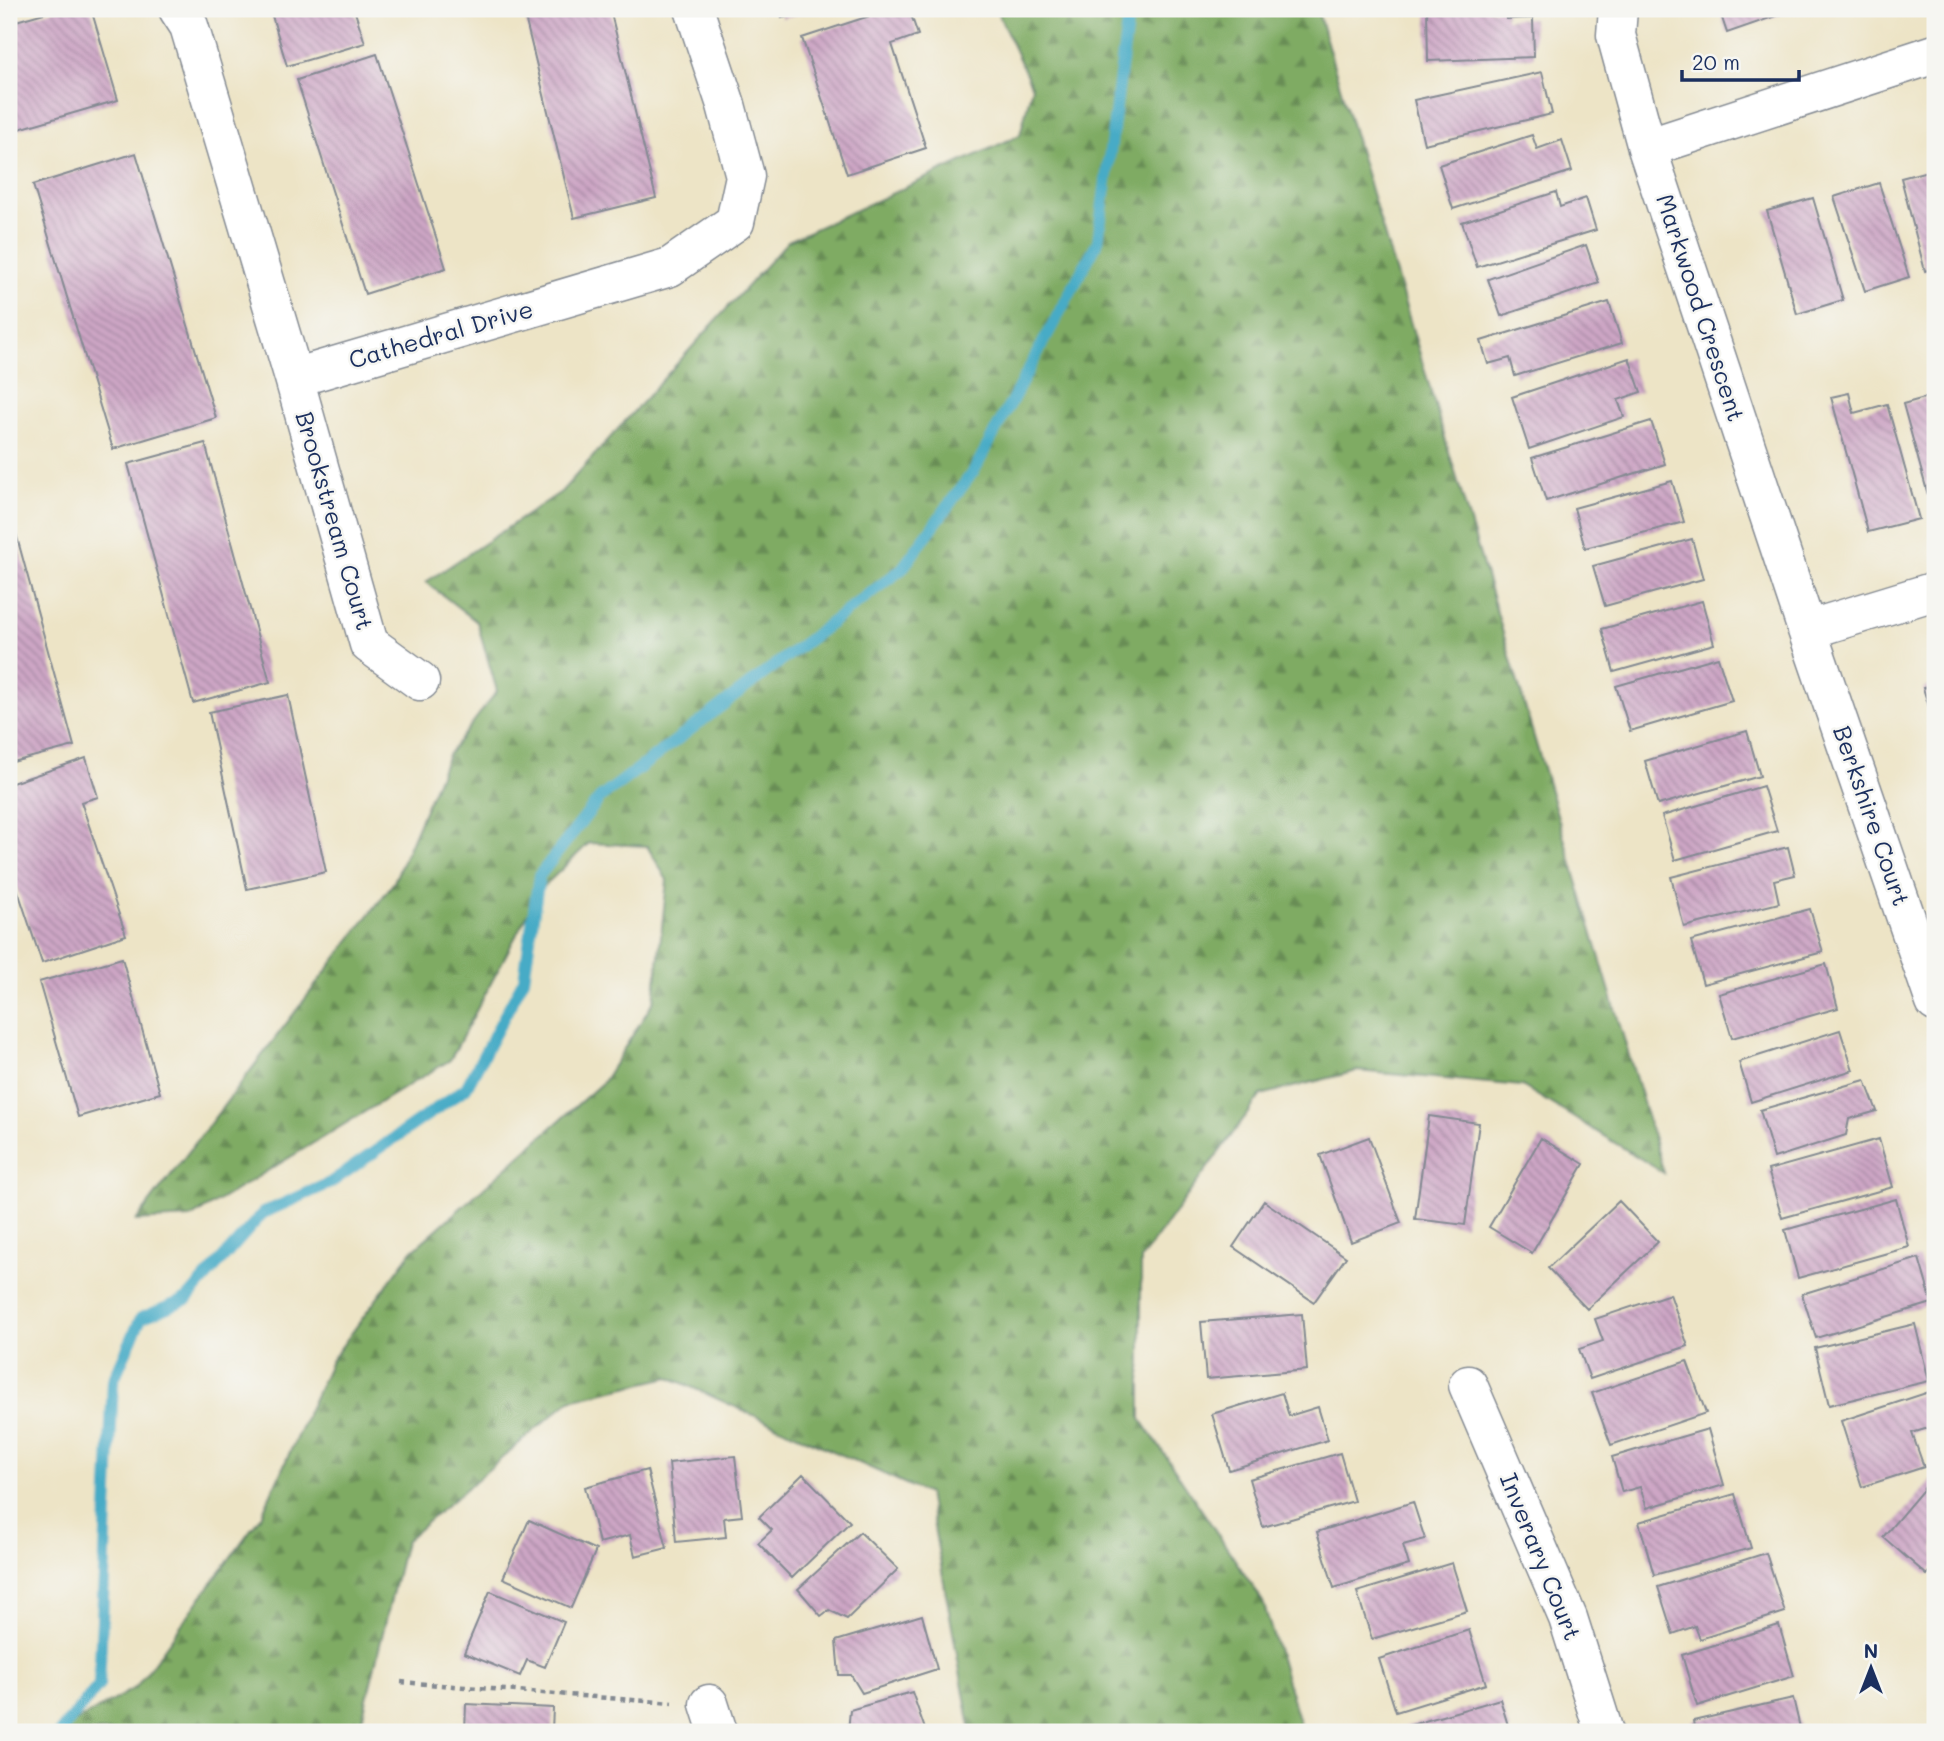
<svg xmlns="http://www.w3.org/2000/svg" width="1944" height="1741" viewBox="0 0 1944 1741" font-family="Mali,sans-serif">
	<style>
		.forest { fill: url(#forest-firs); stroke: #4d6d60; stroke-width: 2 }
		.water { fill: url(#water-waves); stroke: #306d92; stroke-width: 2 }
		.lines { fill: none; stroke-linecap: round; stroke-linejoin: round }
		.stream { stroke: #46abc6; stroke-width: 12 }
		.building { fill: url(#building-back-hatch) }
		.minor-casing { stroke: #848a92; stroke-width: 41 }
		.path { stroke: #848a92; stroke-width: 4.5; stroke-dasharray: 5 5; stroke-linecap: butt }
		.minor { stroke: #fff; stroke-width: 38 }
		.labels { text-anchor: middle; stroke-width: 5; stroke-linejoin: round; paint-order: stroke }
		.street-label { font-size: 24px; fill: #1b2f5e; stroke: #f6f6f2 }
	</style>
	<defs>
		<pattern id="forest-firs" width="22" height="20" patternUnits="userSpaceOnUse" patternTransform="scale(1.75)"><rect width="22" height="20" fill="#7fab63"/><path d="M5 1l3.5 6h-7zM16 11l3.5 6h-7z" fill="#678c55"/></pattern>
		<pattern id="water-waves" width="16" height="10" patternUnits="userSpaceOnUse" patternTransform="scale(1.75)"><rect width="16" height="10" fill="#46abc6"/><path d="M0 5q4-4 8 0t8 0" fill="none" stroke="#3a8ca4"/></pattern>
		<pattern id="building-back-hatch" width="6" height="6" patternUnits="userSpaceOnUse" patternTransform="scale(1.75)"><rect width="6" height="6" fill="#cda6c5"/><path d="M-1 5l2 2M0 0l6 6M5-1l2 2" fill="none" stroke="#a688a3"/></pattern>
	</defs>
	<rect width="100%" height="100%" fill="#f6f6f2"/>
	<filter id="ink" filterUnits="userSpaceOnUse"><feTurbulence type="fractalNoise" baseFrequency=".0143" numOctaves="2"/><feDisplacementMap in="SourceGraphic" scale="14" xChannelSelector="R" yChannelSelector="G"/><feConvolveMatrix kernelMatrix="1 2 1 2 8 2 1 2 1" color-interpolation-filters="sRGB"/></filter>
	<filter id="wash" filterUnits="userSpaceOnUse"><feTurbulence type="fractalNoise" baseFrequency=".00686" numOctaves="4" result="noise"/><feDisplacementMap in="SourceGraphic" scale="28" xChannelSelector="R" yChannelSelector="G"/><feGaussianBlur stdDeviation="1.57" result="paint"/><feColorMatrix in="noise" values="0 0 0 0 0 0 0 0 0 0 0 0 0 0 0 0 0 1.4 0 .05"/><feComposite in="paint" operator="in"/></filter>
	<g filter="url(#wash)">
		<rect width="100%" height="100%" fill="#ede4c6"/>
		<path class="forest" d="M 996,9 L 1089,9 L 1096,22 L 1126,9 L 1317,9 L 1664,1173 L 1522,1086 L 1357,1071 L 1261,1095 L 1141,1259 L 1141,1419 L 1263,1602 L 1302,1732 L 971,1732 L 928,1494 L 669,1377 L 570,1400 L 405,1541 L 359,1732 L 58,1732 L 136,1687 L 262,1514 L 331,1361 L 412,1251 L 603,1082 L 654,1001 L 667,880 L 647,846 L 589,843 L 541,889 L 450,1060 L 190,1218 L 136,1221 L 394,882 L 448,755 L 497,691 L 477,622 L 426,582 L 561,492 L 788,241 L 1020,135 L 1032,87 Z"/>
		<path class="water" d="M 1089,9 L 1126,9 L 1096,22 Z"/>
		<g class="lines">
			<path class="stream" d="M 60,1732 L 99,1685 L 113,1381 L 141,1318 L 187,1299 L 263,1213 L 330,1183 L 466,1088 L 524,979 L 539,876 L 600,798 L 902,569 L 975,469 L 1098,241 L 1129,9"/>
		</g>
		<g id="blocks">
			<path class="building" d="M 58,9 L 91,9 L 118,100 L 9,132 L 9,23 Z
				M 270,9 L 354,9 L 365,43 L 287,66 Z
				M 523,9 L 610,9 L 656,198 L 574,218 Z
				M 780,9 L 816,9 L 816,10 L 782,18 Z
				M 891,9 L 909,9 L 918,35 L 892,44 L 926,148 L 847,174 L 802,38 Z
				M 1427,9 L 1506,9 L 1506,19 L 1533,18 L 1534,57 L 1428,61 Z
				M 1719,9 L 1796,9 L 1727,33 Z
				M 377,54 L 446,268 L 365,294 L 297,80 Z
				M 1542,72 L 1552,114 L 1424,144 L 1414,100 Z
				M 1532,135 L 1537,149 L 1562,140 L 1572,171 L 1453,209 L 1439,165 Z
				M 136,153 L 216,418 L 113,449 L 33,185 Z
				M 1935,169 L 1935,268 L 1925,271 L 1901,178 Z
				M 1879,183 L 1909,277 L 1865,291 L 1834,197 Z
				M 1556,192 L 1560,207 L 1586,198 L 1596,230 L 1477,267 L 1462,222 Z
				M 1813,198 L 1843,300 L 1797,314 L 1767,211 Z
				M 1586,245 L 1599,283 L 1501,316 L 1488,279 Z
				M 1609,302 L 1622,343 L 1515,376 L 1510,358 L 1488,364 L 1481,341 Z
				M 1629,358 L 1641,392 L 1618,400 L 1624,417 L 1529,449 L 1512,397 Z
				M 1849,393 L 1854,413 L 1887,404 L 1919,519 L 1868,532 L 1831,397 Z
				M 1935,395 L 1935,512 L 1933,513 L 1903,404 Z
				M 1651,421 L 1665,464 L 1546,501 L 1532,458 Z
				M 205,443 L 270,682 L 193,703 L 128,464 Z
				M 1672,481 L 1684,522 L 1585,548 L 1574,508 Z
				M 9,508 L 74,746 L 9,763 Z
				M 1692,539 L 1703,579 L 1605,606 L 1593,566 Z
				M 1702,601 L 1714,644 L 1614,672 L 1602,629 Z
				M 1718,657 L 1732,701 L 1630,731 L 1616,686 Z
				M 1935,685 L 1935,726 L 1923,688 Z
				M 288,695 L 326,872 L 247,889 L 209,712 Z
				M 1747,731 L 1760,776 L 1658,805 L 1645,761 Z
				M 86,758 L 98,797 L 81,802 L 126,935 L 42,963 L 9,864 L 9,784 Z
				M 1763,786 L 1777,831 L 1675,860 L 1662,816 Z
				M 1788,847 L 1795,875 L 1774,880 L 1779,903 L 1684,927 L 1671,877 Z
				M 1810,909 L 1823,952 L 1703,984 L 1691,941 Z
				M 122,958 L 160,1093 L 78,1117 L 39,982 Z
				M 1826,964 L 1838,1008 L 1732,1038 L 1719,994 Z
				M 1840,1030 L 1853,1070 L 1751,1102 L 1739,1062 Z
				M 1865,1080 L 1877,1111 L 1849,1119 L 1846,1135 L 1774,1158 L 1760,1110 Z
				M 1429,1116 L 1479,1123 L 1465,1225 L 1415,1219 Z
				M 1369,1137 L 1401,1223 L 1351,1242 L 1320,1155 Z
				M 1541,1138 L 1584,1164 L 1532,1253 L 1489,1227 Z
				M 1879,1139 L 1893,1187 L 1782,1218 L 1768,1170 Z
				M 1896,1199 L 1909,1247 L 1798,1278 L 1785,1230 Z
				M 1264,1201 L 1346,1257 L 1314,1302 L 1233,1247 Z
				M 1619,1201 L 1658,1242 L 1587,1309 L 1548,1268 Z
				M 1919,1258 L 1932,1303 L 1816,1338 L 1802,1294 Z
				M 1670,1294 L 1688,1346 L 1590,1379 L 1579,1349 L 1603,1341 L 1595,1319 Z
				M 1302,1314 L 1307,1370 L 1206,1379 L 1201,1322 Z
				M 1915,1324 L 1929,1381 L 1829,1405 L 1815,1348 Z
				M 1687,1361 L 1706,1413 L 1611,1445 L 1592,1393 Z
				M 1929,1392 L 1935,1409 L 1935,1426 L 1912,1433 L 1924,1467 L 1862,1487 L 1841,1421 Z
				M 1282,1393 L 1289,1416 L 1318,1407 L 1328,1440 L 1229,1470 L 1212,1414 Z
				M 1708,1429 L 1724,1485 L 1647,1508 L 1640,1487 L 1622,1492 L 1612,1457 Z
				M 1340,1453 L 1354,1501 L 1263,1527 L 1249,1479 Z
				M 735,1456 L 742,1516 L 724,1518 L 726,1537 L 676,1542 L 669,1463 Z
				M 647,1470 L 667,1548 L 635,1556 L 630,1535 L 599,1543 L 585,1487 Z
				M 803,1474 L 850,1522 L 792,1578 L 758,1543 L 772,1530 L 759,1517 Z
				M 1933,1478 L 1935,1480 L 1935,1566 L 1927,1575 L 1883,1537 Z
				M 1735,1494 L 1751,1548 L 1654,1575 L 1639,1522 Z
				M 1413,1502 L 1425,1539 L 1403,1545 L 1409,1565 L 1334,1588 L 1317,1532 Z
				M 529,1520 L 596,1550 L 571,1608 L 503,1578 Z
				M 860,1532 L 898,1569 L 847,1619 L 829,1610 L 821,1616 L 798,1589 Z
				M 1766,1553 L 1785,1612 L 1700,1639 L 1695,1626 L 1673,1634 L 1658,1587 Z
				M 1452,1563 L 1467,1611 L 1372,1639 L 1357,1592 Z
				M 490,1591 L 564,1622 L 545,1667 L 527,1660 L 520,1676 L 464,1653 Z
				M 922,1615 L 937,1669 L 862,1693 L 851,1675 L 839,1675 L 836,1641 Z
				M 1779,1625 L 1794,1676 L 1697,1706 L 1682,1655 Z
				M 1469,1630 L 1486,1684 L 1396,1712 L 1379,1659 Z
				M 912,1692 L 926,1732 L 848,1732 L 850,1710 Z
				M 1793,1698 L 1801,1732 L 1695,1732 L 1693,1721 Z
				M 1500,1699 L 1510,1732 L 1402,1732 L 1401,1728 Z
				M 466,1704 L 553,1708 L 552,1730 L 559,1730 L 559,1732 L 465,1732 Z"/>
		</g>
	</g>
	<g filter="url(#ink)">
		<use href="#blocks" fill-opacity="0" stroke="#848a92" stroke-width="2"/>
		<g class="lines">
			<defs>
				<path id="minor" d="M 178,9 L 189,26 L 294,378 L 369,644 L 420,681
					M 1618,9 L 1616,35 L 1647,148 L 1807,630 L 1935,1002
					M 1647,148 L 1935,54
					M 294,378 L 670,267 L 735,222 L 745,176 L 726,105 L 694,9
					M 1807,630 L 1935,591
					M 1468,1385 L 1568,1618 L 1604,1732
					M 709,1704 L 718,1732"/>
			</defs>
			<use href="#minor" class="minor-casing"/>
			<path class="path" d="M 401,1682 L 672,1703"/>
			<use href="#minor" class="minor"/>
		</g>
	</g>
	<g class="labels">
		<g class="street-label">
			<text transform="translate(1700 308) rotate(72)" y="8">Markwood Crescent</text>
			<text transform="translate(441 335) rotate(-16)" y="8">Cathedral Drive</text>
			<text transform="translate(334 521) rotate(74)" y="8">Brookstream Court</text>
			<text transform="translate(1871 816) rotate(71)" y="8">Berkshire Court</text>
			<text transform="translate(1540 1557) rotate(68)" y="8">Inverary Court</text>
		</g>
	</g>
	<rect width="1944" height="1741" fill="none" stroke="#f6f6f2" stroke-width="35"/>
	<g transform="translate(1871 1668)" stroke="#f6f6f2" stroke-width="5" paint-order="stroke">
	<path d="M0-5L12 26L0 18L-12 26Z" fill="#1b2f5e"/>
	<text y="-10" font-size="19" font-weight="bold" text-anchor="middle" fill="#1b2f5e">N</text>
	</g>
	<path d="M1682 70v10h117v-10" fill="none" stroke="#1b2f5e" stroke-width="3.5"/>
	<text x="1692" y="70" font-size="21" fill="#1b2f5e" stroke="#f6f6f2" stroke-width="5" paint-order="stroke">20 m</text>
</svg>
